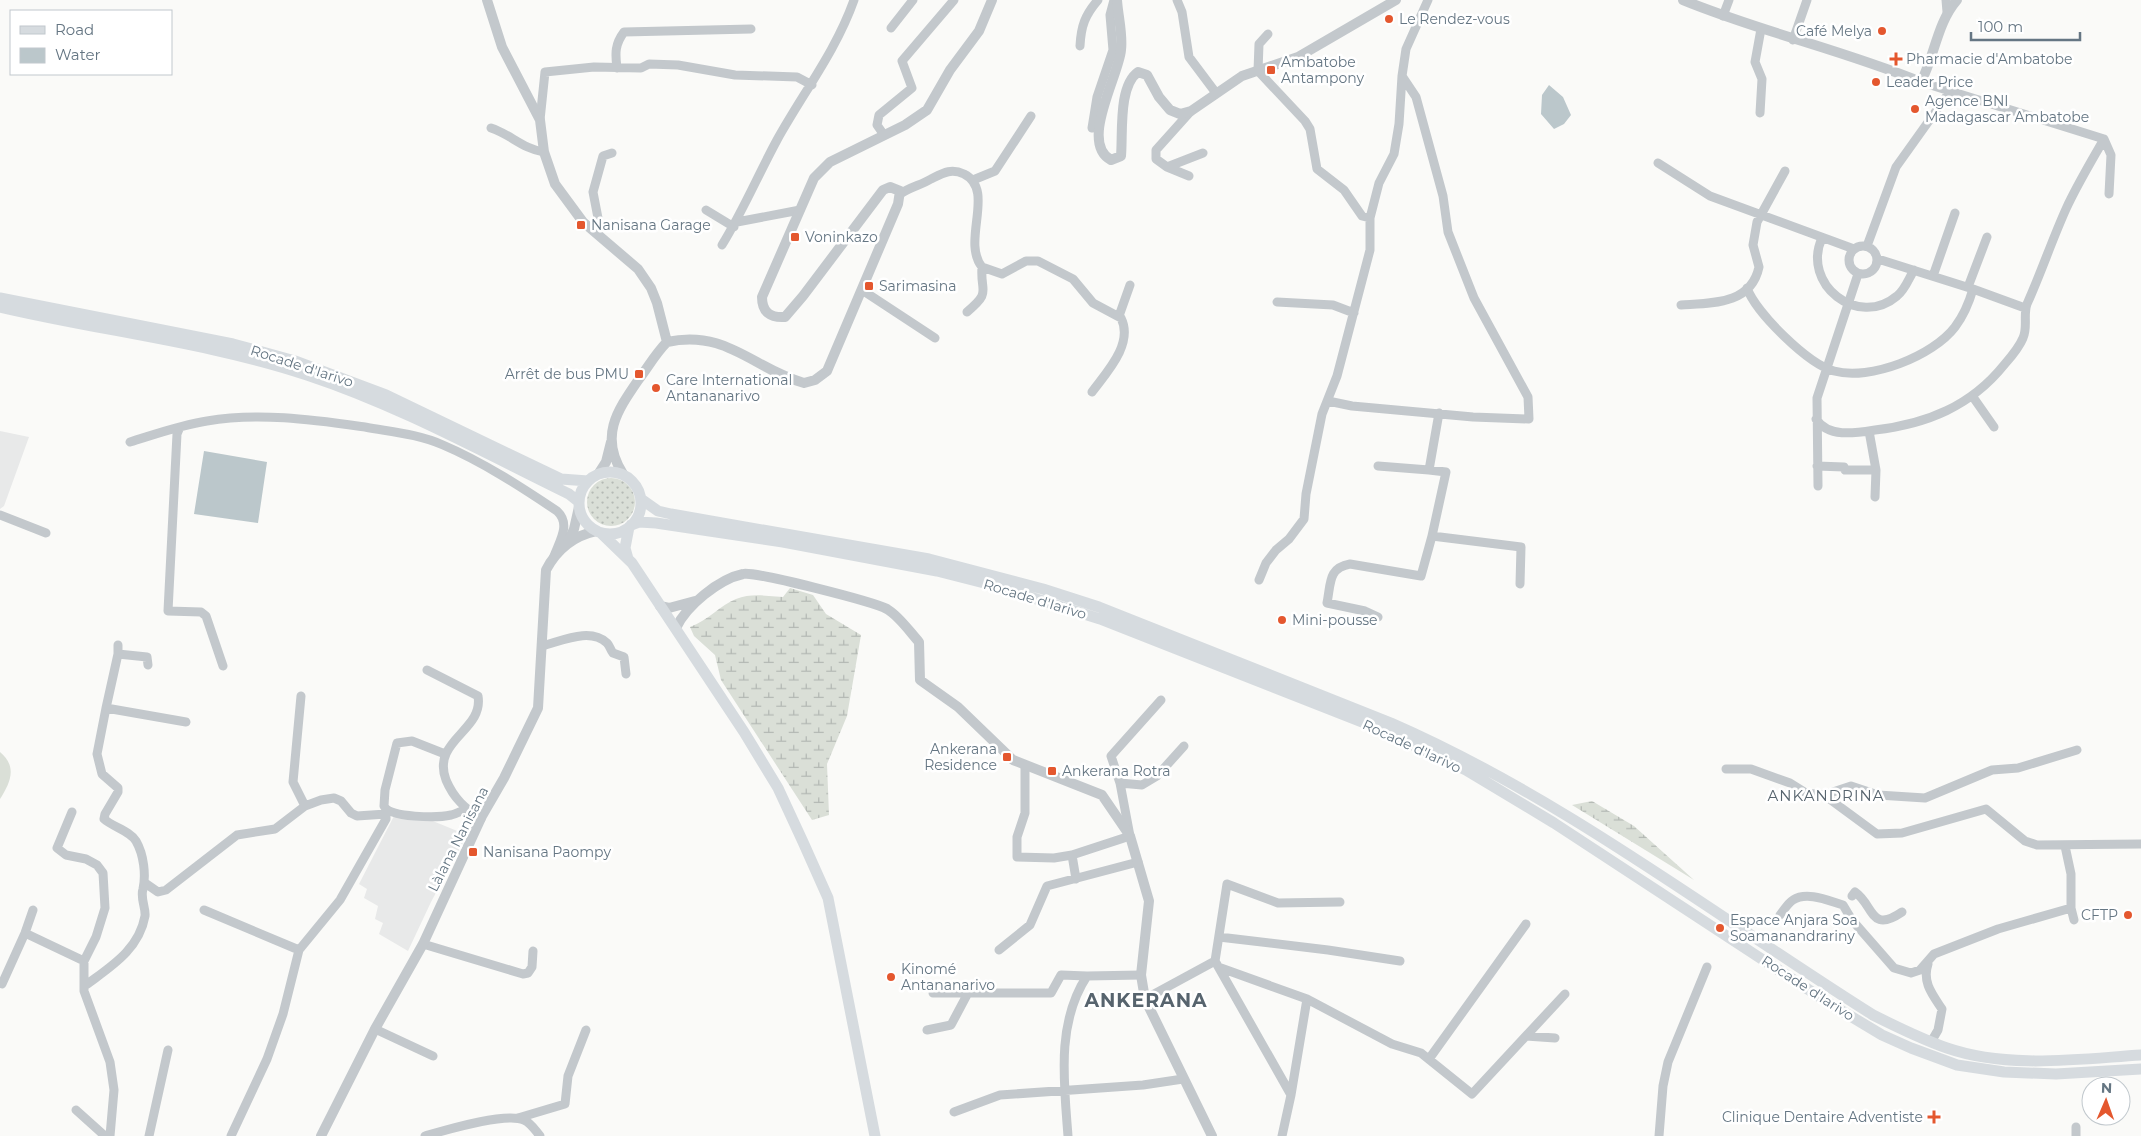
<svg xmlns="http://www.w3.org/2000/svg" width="2141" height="1136" viewBox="0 0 2141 1136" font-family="Montserrat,sans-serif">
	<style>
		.built { fill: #e8e9e9 }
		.grass { fill: url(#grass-dots) }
		.wetland { fill: url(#wetland-marsh) }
		.pitch { fill: #dadfd7 }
		.water { fill: #bbc7cb }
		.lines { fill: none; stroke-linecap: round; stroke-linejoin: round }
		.minor { stroke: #c3c8cc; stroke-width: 9 }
		.tertiary { stroke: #c3c8cc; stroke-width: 10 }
		.secondary { stroke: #d6dbdf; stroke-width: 11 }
		.poi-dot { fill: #e4572e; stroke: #fff; stroke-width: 2 }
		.labels { text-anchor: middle; stroke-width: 5; stroke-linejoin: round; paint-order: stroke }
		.poi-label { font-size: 14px; fill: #657683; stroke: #fff; text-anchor: start }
		.street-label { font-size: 14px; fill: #657683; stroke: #fff }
		.neighbourhood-label { font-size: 15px; letter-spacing: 1px; fill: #57646e; stroke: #fff }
		.district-label { font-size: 19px; font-weight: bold; letter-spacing: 1px; fill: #57646e; stroke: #fff }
	</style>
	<defs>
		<pattern id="grass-dots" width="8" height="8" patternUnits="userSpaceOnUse" patternTransform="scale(1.25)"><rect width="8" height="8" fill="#dadfd7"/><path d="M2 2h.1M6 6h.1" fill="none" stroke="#b4b9b4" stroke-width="1.8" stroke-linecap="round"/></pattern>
		<pattern id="wetland-marsh" width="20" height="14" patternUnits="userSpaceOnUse" patternTransform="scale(1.25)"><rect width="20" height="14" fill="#dadfd7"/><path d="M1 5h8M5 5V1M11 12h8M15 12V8" fill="none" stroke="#b4b9b4"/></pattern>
	</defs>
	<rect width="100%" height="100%" fill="#fafaf8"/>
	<path class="built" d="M 0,431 L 29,437 L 4,506 L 0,509 Z
		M 394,816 L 428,819 L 467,835 L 431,902 L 408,951 L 379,934 L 383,923 L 375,919 L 378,906 L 364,898 L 367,889 L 359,884 Z"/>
	<path class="grass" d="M587 502a24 24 0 1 1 48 0a24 24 0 1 1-48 0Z"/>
	<path class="wetland" d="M 790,588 L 813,595 L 826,614 L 861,635 L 847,716 L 827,764 L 829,815 L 812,820 L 721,680 L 715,655 L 694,636 L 690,627 C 709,620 720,605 736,599 C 751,593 767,596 783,597 Z
		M 1592,801 L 1634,826 L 1694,880 L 1572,805 Z"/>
	<path class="pitch" d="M 0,752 C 18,767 10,783 0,799 Z"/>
	<path class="water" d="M 1549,85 L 1563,97 L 1571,115 L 1564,124 L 1554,129 L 1541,114 L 1542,95 Z
		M 204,451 L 267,462 L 258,523 L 194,514 Z"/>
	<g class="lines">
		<path class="minor" d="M 1177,0 L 1182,12 L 1189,57 L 1216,93
			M 1946,0 L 1947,12
			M 1723,16 L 1729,0
			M 891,28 L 913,0
			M 1268,34 L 1259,44 L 1258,71 L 1305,121 L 1310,129 L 1317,169 L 1344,190 L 1362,216 L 1370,218
			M 1793,40 L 1807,0
			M 1080,46 C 1081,26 1085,15 1098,0
			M 617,68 C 615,53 615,44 624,32 L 751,29
			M 1402,76 L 1406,49 L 1428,0
			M 1921,82 L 2104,139
			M 1760,113 L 1762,79 L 1755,62 L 1761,29
			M 540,120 L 545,72 L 594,67 L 641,68 L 649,64 L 678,65 L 735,75 L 797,77 L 812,85
			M 491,128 C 510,134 523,149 544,152
			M 1092,128 L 1097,97 L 1113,50 L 1110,15 L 1114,0
			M 884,135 L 877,125 L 879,115 L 912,88 L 902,61 L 954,0
			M 2104,139 L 2111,155 L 2109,194
			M 1658,163 L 1710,196 L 1854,249
			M 1167,167 L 1203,153
			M 1189,176 L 1167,167 L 1156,159 L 1156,150 L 1191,111
			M 973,180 L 995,171 L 1031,116
			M 900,194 C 910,187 921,185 931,179 C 943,173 951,168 964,174 C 996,190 961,241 982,267 L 1002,274 L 1026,261 L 1038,261 L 1073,279 L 1093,303 L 1121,318 C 1134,344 1106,373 1092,392
			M 706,210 L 734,227
			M 737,222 L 800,210
			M 596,233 L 598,218 L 593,192 L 603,156 L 612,153
			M 1822,238 C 1801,284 1858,329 1897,296 C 1905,290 1909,278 1914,270
			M 722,245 C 743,211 758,175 777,140 C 803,93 836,51 854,0
			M1849 260a14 14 0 1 1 28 0a14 14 0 1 1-28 0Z
			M 1867,246 L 1896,167 L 1951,90
			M 1878,259 L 1973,289 L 2025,308
			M 1933,276 L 1955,213
			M 1968,287 L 1987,237
			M 1747,288 C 1756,313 1808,364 1834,371 C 1870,381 1933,356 1955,327 C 1964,315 1969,303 1973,289
			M 862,290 L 935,338
			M 1277,302 L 1333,305 L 1354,313
			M 1681,305 C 1711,303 1751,305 1759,267 L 1753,245 L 1757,222 L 1785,171
			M 967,312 C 992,291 980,293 982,267
			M 1119,316 L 1130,285
			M 1973,397 L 1994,427
			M 1439,413 L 1429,470 L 1446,472 L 1432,536 L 1521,547 L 1520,584
			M 1816,419 C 1828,438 1856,433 1875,430 C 1927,424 1971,406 2004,365 C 2011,357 2019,348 2023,338 C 2028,327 2023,315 2027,304 C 2041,273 2052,240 2066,209 C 2077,185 2091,162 2104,139
			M 180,427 L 177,434 L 168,611 L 201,612 L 206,616 L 223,666
			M 1869,431 L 1876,470 L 1875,497
			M 130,442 C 156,434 181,425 207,421 C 259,412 314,420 365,427 C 392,432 418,434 443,445 C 483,462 521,487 557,511 C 571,524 560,540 554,556
			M 1378,466 L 1429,470
			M 1817,466 L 1844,467 L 1845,470 L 1876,470
			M 1818,486 L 1817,398 L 1858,274
			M 0,515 L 46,533
			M 1259,580 L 1266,563 L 1276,550 L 1289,539 L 1304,519 L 1306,494 L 1322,414 L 1337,376 L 1370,250 L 1370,218 L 1379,183 L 1394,154 L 1399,124 L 1402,76 L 1416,97 L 1443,196 L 1448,232 L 1474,298 L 1528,397 L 1529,419 L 1473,417 L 1352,406 L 1328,401
			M 1378,617 L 1365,611 L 1327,603 C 1331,583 1328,568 1350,564 L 1421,576 L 1432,536
			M 542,646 C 562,641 590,627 607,643 C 610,646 610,649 613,653 L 624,657 L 626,674
			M 118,654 L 147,657 L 148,665
			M 427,670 L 478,696 C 484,731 431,740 446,780 C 454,799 465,808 481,819
			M 301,696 L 293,782 L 305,806
			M 106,708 L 118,654 L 118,645
			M 2077,750 L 2018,768 L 1992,770 L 1925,798 L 1878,795 L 1851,786 L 1824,795 L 1877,834 L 1902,833 L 1986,809 L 2025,841 L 2037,845 L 2141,844
			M 445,754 L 412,741 L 397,743 L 385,790 L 384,806 C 390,818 438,818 451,815 C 456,814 461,811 466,809
			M 1025,765 L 1025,813 L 1017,837 L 1017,857 L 1054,858 L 1072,855
			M 1726,769 L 1751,769 L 1790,783 L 1806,793 L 1824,795
			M 1120,783 L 1111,756 L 1161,700
			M 72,812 L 57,848 L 66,855 L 86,859 L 97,865 L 103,873 L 105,908 L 96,937 L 84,961 L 84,991 L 110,1062 L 114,1090 L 110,1136
			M 2065,846 L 2071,874 L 2071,908 L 2074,920
			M 1076,879 L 1072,855 L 1130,836 L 1120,783 L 1142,785 L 1157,776 L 1184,746
			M 145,883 L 158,892 L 166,890 L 237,835 L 275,829 L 305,806 L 321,800 L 334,798 L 341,801 L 351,813 L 357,816 L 386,814 L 386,819 L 340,900 L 299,950 L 283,1014 L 267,1059 L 231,1136
			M 1852,896 L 1855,892 C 1874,905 1870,934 1902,912
			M 204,910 L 299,950
			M 1780,915 C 1784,910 1788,903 1793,900 C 1807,891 1829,901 1843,905 L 1852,920 L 1894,968 L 1911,973 L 1920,970 L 1934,954 L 1998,929 L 2071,908
			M 25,933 L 84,961
			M 1219,937 L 1328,950 L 1400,961
			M 423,944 L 523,974 L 528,973 L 532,967 L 533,951
			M 999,950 L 1030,925 L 1047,886 L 1138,862
			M 1928,964 C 1922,982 1932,994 1942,1009 L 1938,1030 L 1931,1042
			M 1221,968 L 1307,999 L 1392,1044 L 1421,1053 L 1472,1094 L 1565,994
			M 2,984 L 25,933 L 33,910
			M 86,985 C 110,967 139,950 145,916 C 146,908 140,898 143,889 C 146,875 144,855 136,841 C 130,831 113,827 104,819 L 105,814 L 118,792 L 118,788 L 102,774 L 97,754 L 106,708 L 186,722
			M 933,993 L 1051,993 L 1061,975 L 1087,976
			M 1145,999 L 1215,961
			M 375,1029 L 433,1056
			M 927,1030 L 951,1025 L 968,993
			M 1526,1036 L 1555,1038
			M 1429,1059 L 1526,924
			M 1291,1095 L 1307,999
			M 76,1110 L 105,1136
			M 954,1112 L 1000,1095 L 1143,1085 L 1183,1079
			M 518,1118 L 565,1104 L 568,1076 L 586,1030
			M 149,1136 L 168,1050
			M 425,1136 C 446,1130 505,1112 524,1120 C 531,1123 535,1130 540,1136
			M 1068,1136 C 1064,1082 1056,1023 1087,976 L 1141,975
			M 1282,1136 L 1291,1095 L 1215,961 L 1227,884 L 1278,903 L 1340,902
			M 1659,1136 L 1663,1086 L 1668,1062 L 1707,967
			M 2076,1136 L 2076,1127"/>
		<path class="tertiary" d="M 487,0 L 502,47 L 540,120 L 544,152 L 555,184 L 583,222 L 638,269 L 651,288 L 657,303 L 667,342
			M 1117,0 C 1118,16 1123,34 1121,50 C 1119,75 1079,143 1111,160 L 1121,156 C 1123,134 1118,86 1138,72 L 1147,75 L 1159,97 L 1170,110 L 1180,114 L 1191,111 L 1242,76 L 1298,57 L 1396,0
			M 1683,0 C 1761,32 1843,50 1921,82 C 1935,55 1937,23 1957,0
			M 599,473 L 606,462 L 611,442
			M 623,474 C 599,436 617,411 639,379 C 648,367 656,353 667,342 C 727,329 753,369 804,383 L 815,380 L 827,371 L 898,204 L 900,191 L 890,187 L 883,190 L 803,296 L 785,317 C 770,318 762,312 762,297 L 814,178 L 830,162 L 905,125 L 927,110 L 950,70 L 979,31 L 992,0
			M 568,542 L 574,529 L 579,507
			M 660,606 L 669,608 L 695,601
			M 676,628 C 686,606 719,579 743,574 C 755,571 874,602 887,609 C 899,616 910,632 919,642 L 920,680 L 958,707 L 1013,760 L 1102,795 L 1130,836 L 1149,901 L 1141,975 L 1145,999 L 1212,1136
			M 321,1136 L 375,1029 L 423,944 L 482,816 L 504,778 L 538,708 L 546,570 C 557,549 573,536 596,531"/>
		<path class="secondary" d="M 0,298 L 233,344 L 295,361 L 386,395 L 561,479 L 588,481
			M 0,307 C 102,331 207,342 307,375 C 398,405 483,452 569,494 L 579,502
			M579 503a31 31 0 1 1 62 0a31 31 0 1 1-62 0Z
			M 641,499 L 658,511 L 671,514 L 929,559 L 1043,589 L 1099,607 L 1391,723 C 1563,798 1714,915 1873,1015 C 1897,1027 1921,1039 1947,1048 C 2008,1069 2078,1059 2141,1055
			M 631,525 L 639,522 L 656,523 L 783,542 L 937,571 L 992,585 L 1100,619 L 1377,728 L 1466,770 L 1554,823 L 1832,1005 L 1882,1035 L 1911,1048 L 1957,1065 L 2004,1072 L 2056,1074 L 2141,1069
			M 601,533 L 632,563 L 744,732 L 778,788 L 803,842 L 828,898 L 875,1136
			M 628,559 L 625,548 L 629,527"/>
	</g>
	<g class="poi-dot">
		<circle cx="1389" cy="19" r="5"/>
		<circle cx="1882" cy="31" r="5"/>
		<path d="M1893.5 51.5h5v5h5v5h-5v5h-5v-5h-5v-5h5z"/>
		<rect x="1266" y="65" width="10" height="10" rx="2.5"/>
		<circle cx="1876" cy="82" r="5"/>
		<circle cx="1915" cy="109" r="5"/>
		<rect x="576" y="220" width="10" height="10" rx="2.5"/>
		<rect x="790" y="232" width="10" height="10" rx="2.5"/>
		<rect x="864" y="281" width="10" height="10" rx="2.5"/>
		<rect x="634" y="369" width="10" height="10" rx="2.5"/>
		<circle cx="656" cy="388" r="5"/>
		<circle cx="1282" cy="620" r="5"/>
		<rect x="1002" y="752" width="10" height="10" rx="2.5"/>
		<rect x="1047" y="766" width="10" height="10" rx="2.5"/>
		<rect x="468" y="847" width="10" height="10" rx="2.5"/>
		<circle cx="2128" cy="915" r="5"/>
		<circle cx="1720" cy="928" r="5"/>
		<circle cx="891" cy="977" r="5"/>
		<path d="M1931.5 1109.5h5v5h5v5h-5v5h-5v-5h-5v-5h5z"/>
	</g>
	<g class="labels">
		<g class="poi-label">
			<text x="1399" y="24">Le Rendez-vous</text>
			<text x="1872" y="36" text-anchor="end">Café Melya</text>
			<text x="1906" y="64">Pharmacie d'Ambatobe</text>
			<text x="1281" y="67">Ambatobe<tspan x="1281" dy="16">Antampony</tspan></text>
			<text x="1886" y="87">Leader Price</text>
			<text x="1925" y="106">Agence BNI<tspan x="1925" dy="16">Madagascar Ambatobe</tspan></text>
			<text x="591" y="230">Nanisana Garage</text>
			<text x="805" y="242">Voninkazo</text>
			<text x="879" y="291">Sarimasina</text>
			<text x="629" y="379" text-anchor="end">Arrêt de bus PMU</text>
			<text x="666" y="385">Care International<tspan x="666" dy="16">Antananarivo</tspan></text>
			<text x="1292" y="625">Mini-pousse</text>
			<text x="997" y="754" text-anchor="end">Ankerana<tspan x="997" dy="16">Residence</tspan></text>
			<text x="1062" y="776">Ankerana Rotra</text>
			<text x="483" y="857">Nanisana Paompy</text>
			<text x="2118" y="920" text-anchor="end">CFTP</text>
			<text x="1730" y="925">Espace Anjara Soa<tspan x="1730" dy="16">Soamanandrariny</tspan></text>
			<text x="901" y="974">Kinomé<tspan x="901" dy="16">Antananarivo</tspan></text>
			<text x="1923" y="1122" text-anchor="end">Clinique Dentaire Adventiste</text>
		</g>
		<g class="street-label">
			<text transform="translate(302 366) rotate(18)" y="5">Rocade d'Iarivo</text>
			<text transform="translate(1035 599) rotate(17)" y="5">Rocade d'Iarivo</text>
			<text transform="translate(1412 746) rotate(25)" y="5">Rocade d'Iarivo</text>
			<text transform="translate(458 839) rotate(-63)" y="5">Làlana Nanisana</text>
			<text transform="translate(1808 988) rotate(33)" y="5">Rocade d'Iarivo</text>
		</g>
		<g class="neighbourhood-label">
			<text x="1826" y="801">ANKANDRINA</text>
		</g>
		<g class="district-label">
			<text x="1146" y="1007">ANKERANA</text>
		</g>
	</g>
	<rect x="10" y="10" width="162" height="65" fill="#ffffff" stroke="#c1c8cd"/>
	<rect x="20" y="26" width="25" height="8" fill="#d6dbdf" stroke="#c1c8cd"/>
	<text x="55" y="35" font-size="15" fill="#657683">Road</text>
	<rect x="20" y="48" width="25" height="15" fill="#bbc7cb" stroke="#c1c8cd"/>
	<text x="55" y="60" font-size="15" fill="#657683">Water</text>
	<g transform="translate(2106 1101) rotate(2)"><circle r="24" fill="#ffffff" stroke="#c1c8cd"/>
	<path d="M0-4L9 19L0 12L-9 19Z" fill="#e4572e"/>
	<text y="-8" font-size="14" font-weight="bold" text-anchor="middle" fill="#657683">N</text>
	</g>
	<path d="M1971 32v8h109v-8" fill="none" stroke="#657683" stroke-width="2.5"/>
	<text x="1978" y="32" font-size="15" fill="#657683" stroke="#ffffff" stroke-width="4" paint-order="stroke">100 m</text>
</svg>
